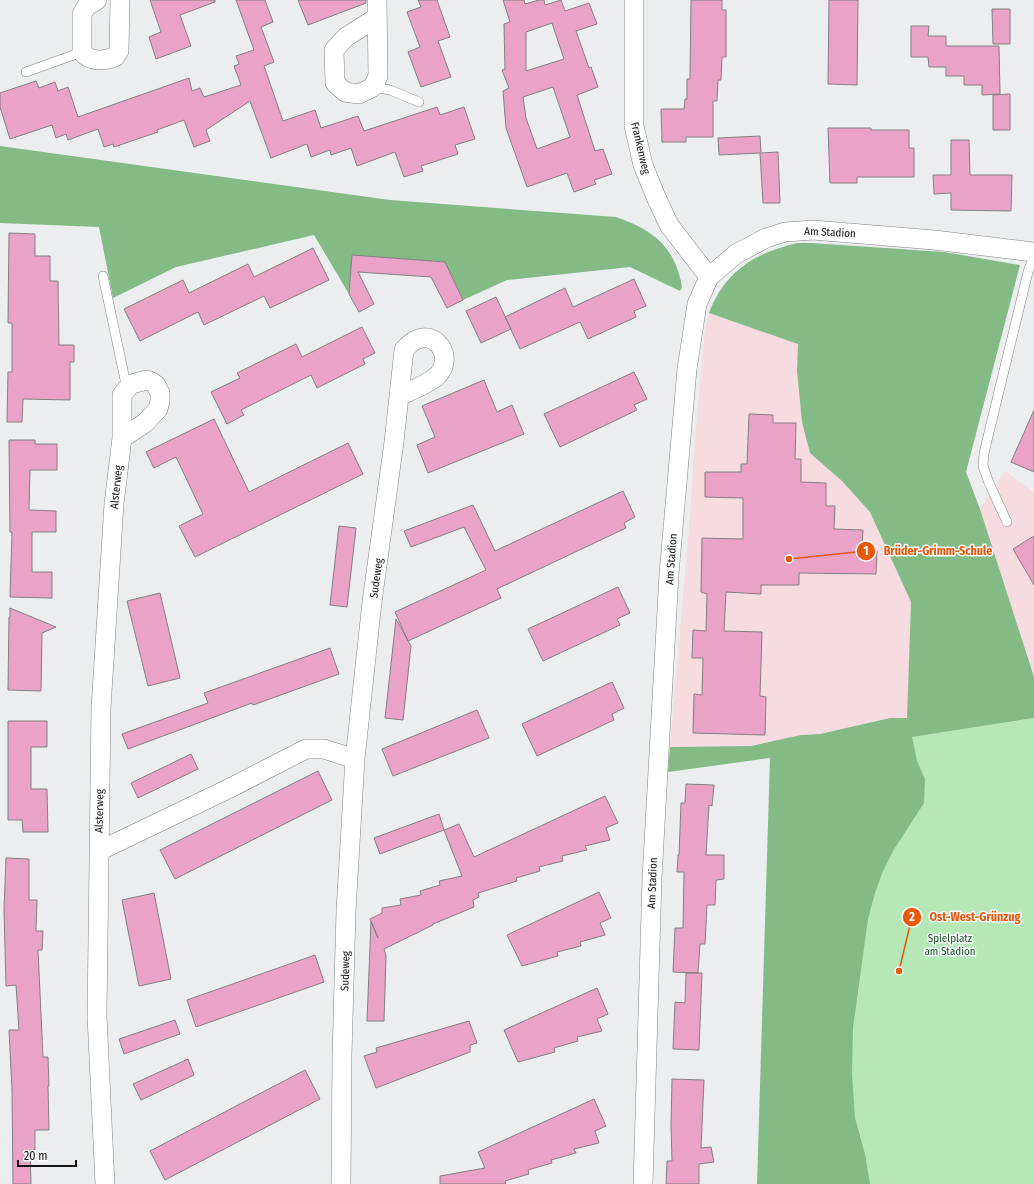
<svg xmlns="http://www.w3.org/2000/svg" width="1034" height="1184" viewBox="0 0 1034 1184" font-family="'Fira Sans Condensed',sans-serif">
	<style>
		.education { fill: #f6dbe0 }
		.green { fill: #b6e7b7 }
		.forest { fill: #83ba86 }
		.building { fill: #eaa3c6; stroke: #828081; fill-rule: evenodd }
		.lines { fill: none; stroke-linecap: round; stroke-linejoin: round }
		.lane-casing { stroke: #818284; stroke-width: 10 }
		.street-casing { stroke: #818284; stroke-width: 20 }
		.lane { stroke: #fff; stroke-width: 9 }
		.street { stroke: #fff; stroke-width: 19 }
		.labels { text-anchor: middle; stroke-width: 3; stroke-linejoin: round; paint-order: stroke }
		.street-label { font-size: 11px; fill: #151516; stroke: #f9fafc }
		.park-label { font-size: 11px; fill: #16501f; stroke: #f9fafc }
		.leader { fill: none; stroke: #e8590c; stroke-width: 1.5 }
		.callout-dot { fill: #e8590c; stroke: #f9fafc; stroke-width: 1.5 }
		.mark-label { font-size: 12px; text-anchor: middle; font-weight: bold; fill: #fff }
		.callout-label { font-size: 12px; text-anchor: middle; font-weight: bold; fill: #e8590c; stroke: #f9fafc; stroke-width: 3; stroke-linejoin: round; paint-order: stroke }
	</style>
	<rect width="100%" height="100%" fill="#ebedef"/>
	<path class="education" d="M 709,313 L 798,344 L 797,371 L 802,422 L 810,453 L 842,481 L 870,512 L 911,602 L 907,718 L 890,718 L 820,734 L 801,735 L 751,746 L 670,747 L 690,515 L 695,437 L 705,330 Z
		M 1005,471 L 1034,492 L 1034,677 L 980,509 Z"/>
	<path class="green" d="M 1034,718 L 1034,1184 L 757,1184 L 912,737 Z"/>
	<path class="forest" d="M 0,146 L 390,200 L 616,217 C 654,230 675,247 682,287 L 680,291 L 630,267 L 507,280 L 463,300 L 444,262 L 352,255 L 349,294 L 314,235 L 176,267 L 113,298 L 99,227 L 0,223 Z
		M 797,243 L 812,243 L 944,252 L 1020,265 L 966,472 L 980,509 L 1034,677 L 1034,718 L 912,737 L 917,761 L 925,779 L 924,803 L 893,851 L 883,871 L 875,893 L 868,919 L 853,1028 L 852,1074 L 855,1118 L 865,1154 L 870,1184 L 757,1184 L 770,758 L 668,772 L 670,747 L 751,746 L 801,735 L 820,734 L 890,718 L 907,718 L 911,602 L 870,512 L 842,481 L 810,453 L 802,422 L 797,371 L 798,344 L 709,313 C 725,271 755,253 797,243 Z"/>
	<path class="building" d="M 150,0 L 215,0 L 215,2 L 180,15 L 191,46 L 156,59 L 149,37 L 161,32 Z
		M 236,0 L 265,0 L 273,22 L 261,27 L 274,62 L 264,66 L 283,121 L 315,110 L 321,128 L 358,116 L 364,131 L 437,107 L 440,115 L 464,107 L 475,139 L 455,145 L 458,154 L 421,166 L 423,171 L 404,177 L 395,152 L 357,166 L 351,148 L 331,155 L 330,150 L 311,157 L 307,144 L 271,158 L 250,101 L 206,130 L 210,141 L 194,147 L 184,120 L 157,130 L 158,132 L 114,147 L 113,144 L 104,147 L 98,129 L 68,140 L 66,134 L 56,138 L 52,125 L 10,139 L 0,107 L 0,93 L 36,81 L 39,88 L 55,82 L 58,91 L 68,87 L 78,117 L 189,78 L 192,91 L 200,88 L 204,97 L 241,85 L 234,66 L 239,64 L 236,56 L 254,50 Z
		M 298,0 L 366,0 L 366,3 L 308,25 Z
		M 418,0 L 437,0 L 450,37 L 438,41 L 451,77 L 421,87 L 408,52 L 420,47 L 407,12 L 421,7 Z
		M 503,0 L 524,0 L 525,4 L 539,0 L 544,0 L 545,5 L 561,0 L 565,11 L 589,3 L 597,24 L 576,31 L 589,68 L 591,67 L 598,87 L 577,95 L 595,151 L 603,149 L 612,174 L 594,180 L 596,184 L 574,192 L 567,173 L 527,187 L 506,128 L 503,91 L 509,88 L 502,70 L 505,69 L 504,24 L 510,22 ZM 552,23 L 564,59 L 526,71 L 526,32 ZM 553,87 L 570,137 L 537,149 L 526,118 L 523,97 Z
		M 691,0 L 722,0 L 722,10 L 726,10 L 726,57 L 722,57 L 721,80 L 718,80 L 717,101 L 713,101 L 713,137 L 686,137 L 686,142 L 662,142 L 661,109 L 684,109 L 685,99 L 687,99 L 687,79 L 690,79 Z
		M 829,0 L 858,0 L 857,85 L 828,84 Z
		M 992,9 L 1010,9 L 1010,44 L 993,44 Z
		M 911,26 L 929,26 L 928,36 L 946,36 L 946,46 L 999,46 L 1000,94 L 982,95 L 982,85 L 964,85 L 964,76 L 946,76 L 946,67 L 929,67 L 928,57 L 911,57 Z
		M 1010,94 L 1010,130 L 993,130 L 993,95 Z
		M 828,128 L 871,128 L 871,130 L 909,130 L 909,148 L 914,148 L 914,177 L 857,177 L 857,183 L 830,183 Z
		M 760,136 L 761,153 L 778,152 L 780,203 L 763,203 L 760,153 L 719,155 L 718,138 Z
		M 951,140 L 969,140 L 970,175 L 1012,175 L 1011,211 L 951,210 L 951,193 L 934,194 L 933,175 L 951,175 Z
		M 9,233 L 35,234 L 35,256 L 50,256 L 50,281 L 58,281 L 59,345 L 74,345 L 74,362 L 70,362 L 70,400 L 23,399 L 22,422 L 7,422 L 8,372 L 12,372 L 12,323 L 8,323 Z
		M 313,248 L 329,280 L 270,308 L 264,296 L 204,325 L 198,312 L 140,341 L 124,309 L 183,280 L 189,293 L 248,264 L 254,277 Z
		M 352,255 L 445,262 L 463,300 L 447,308 L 431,277 L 358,272 L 374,304 L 359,312 L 349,294 Z
		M 634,279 L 646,306 L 634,311 L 636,317 L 588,339 L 580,322 L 520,349 L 505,317 L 565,288 L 573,307 Z
		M 496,297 L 511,329 L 481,343 L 466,311 Z
		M 362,327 L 375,353 L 363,359 L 365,364 L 317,388 L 311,375 L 241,410 L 244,415 L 227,424 L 211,392 L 240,378 L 237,373 L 296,344 L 302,357 Z
		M 634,372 L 647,399 L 634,405 L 637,410 L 560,447 L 544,414 Z
		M 484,380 L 497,412 L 512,405 L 524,434 L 428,473 L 417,445 L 435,437 L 422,406 Z
		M 1034,410 L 1034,472 L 1011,462 Z
		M 749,414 L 773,415 L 773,423 L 796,423 L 795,459 L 801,459 L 801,482 L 826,483 L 826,506 L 835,506 L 834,529 L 863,530 L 862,550 L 877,551 L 876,574 L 799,573 L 799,585 L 761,585 L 761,594 L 726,592 L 724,631 L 762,632 L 760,696 L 766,697 L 765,735 L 693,733 L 694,694 L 702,695 L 703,658 L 692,658 L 693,630 L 706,631 L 707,594 L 701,592 L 702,538 L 743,539 L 743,498 L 705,497 L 705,472 L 741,472 L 741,464 L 747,464 Z
		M 214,419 L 249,492 L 348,443 L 363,474 L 195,557 L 179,526 L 203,514 L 176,457 L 154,468 L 146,452 Z
		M 9,440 L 35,440 L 35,444 L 57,444 L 57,470 L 30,470 L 29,510 L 56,511 L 56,532 L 32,532 L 32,572 L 52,572 L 52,598 L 10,597 L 12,532 L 10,532 Z
		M 623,491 L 635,517 L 624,523 L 626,528 L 497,589 L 501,598 L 408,641 L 395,612 L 486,570 L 464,527 L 411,547 L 404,531 L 473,505 L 495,551 Z
		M 339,526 L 356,528 L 347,607 L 330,605 Z
		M 1034,536 L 1034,585 L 1013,549 Z
		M 618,587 L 630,613 L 617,619 L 620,625 L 543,661 L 528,629 Z
		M 160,593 L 180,678 L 148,686 L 127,601 Z
		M 10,608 L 56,627 L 42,633 L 41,691 L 8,690 L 9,617 L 10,617 Z
		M 396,619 L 411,646 L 403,720 L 385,718 Z
		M 330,648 L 339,674 L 253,705 L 252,703 L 128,749 L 122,734 L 208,703 L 204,693 Z
		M 612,682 L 624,708 L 612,714 L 614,720 L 537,756 L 522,724 Z
		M 477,710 L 489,738 L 393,776 L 382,749 Z
		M 8,721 L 47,721 L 47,747 L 31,747 L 31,789 L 47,789 L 48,832 L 23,832 L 22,820 L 8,820 Z
		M 191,754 L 198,769 L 138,798 L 131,783 Z
		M 318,771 L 332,800 L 175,879 L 160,850 Z
		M 686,784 L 714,785 L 712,806 L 709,805 L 706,855 L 724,855 L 724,879 L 716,880 L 715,905 L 707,905 L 705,944 L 700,944 L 698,973 L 673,972 L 675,928 L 683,928 L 684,872 L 677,872 L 678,855 L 679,855 L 681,803 L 685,803 Z
		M 605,796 L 618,823 L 606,828 L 610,840 L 585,846 L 587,850 L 562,856 L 563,861 L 539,867 L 540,871 L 516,878 L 517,881 L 478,893 L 479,897 L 473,900 L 474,907 L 433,924 L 433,925 L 384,949 L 386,956 L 384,1021 L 367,1021 L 371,921 L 378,938 L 370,919 L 382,913 L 382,908 L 401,905 L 400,899 L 421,895 L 420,891 L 440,885 L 439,881 L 462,876 L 444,830 L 459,824 L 474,857 Z
		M 439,814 L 444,830 L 380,854 L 374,838 Z
		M 6,858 L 29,859 L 29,900 L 37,900 L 36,931 L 43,931 L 42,950 L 38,950 L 43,1057 L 48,1057 L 49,1086 L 48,1086 L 49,1130 L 35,1130 L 35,1150 L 30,1150 L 31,1184 L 13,1184 L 12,1091 L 9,1030 L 19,1030 L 16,985 L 6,986 L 4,909 Z
		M 599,892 L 611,918 L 600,923 L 605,935 L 580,942 L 581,946 L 557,952 L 558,956 L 522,966 L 507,935 Z
		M 154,893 L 171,979 L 139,986 L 122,900 Z
		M 315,955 L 324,982 L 196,1027 L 187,1000 Z
		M 686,973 L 702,973 L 699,1050 L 673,1049 L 675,1002 L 685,1003 Z
		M 597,988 L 608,1014 L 597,1019 L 602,1031 L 577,1037 L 578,1041 L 554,1048 L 555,1052 L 518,1062 L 504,1030 Z
		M 175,1020 L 180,1034 L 124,1054 L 119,1039 Z
		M 469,1021 L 477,1043 L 470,1045 L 470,1052 L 376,1088 L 364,1056 L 377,1052 L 376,1048 Z
		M 188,1059 L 194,1075 L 141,1100 L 133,1084 Z
		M 305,1070 L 320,1099 L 165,1180 L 150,1151 Z
		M 672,1079 L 704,1080 L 701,1148 L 711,1147 L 714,1162 L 699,1164 L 699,1184 L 666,1184 L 667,1161 L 672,1161 L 671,1126 Z
		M 594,1099 L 606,1126 L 595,1131 L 599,1143 L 574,1149 L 576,1153 L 551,1160 L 552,1163 L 528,1170 L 529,1174 L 505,1181 L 506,1184 L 440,1184 L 440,1176 L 485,1168 L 478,1152 Z"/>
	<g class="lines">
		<defs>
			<path id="lane" d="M 26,72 L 82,52
				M 373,87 L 390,90 L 419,102
				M 103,276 L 127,389
				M 1007,522 L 989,483 L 983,466 L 984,453 L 1028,272 L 1034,255"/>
			<path id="street" d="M 97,0 L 86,7 L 82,14 L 82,52 C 90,62 104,61 115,57 L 119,51 L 120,0
				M 634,0 L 634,126 L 643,165 L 656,197 L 669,225 L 709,277
				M 376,18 L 346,37 L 334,50 L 335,83 L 345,92 L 359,94 L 373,87 L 378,76 L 377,0
				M 99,851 L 228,789 L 306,749 L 324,749 L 355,759
				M 105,1184 L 97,1016 L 101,708 L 114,504 L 122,438 L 122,395 L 130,385 L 135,383 L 147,380 L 152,382 L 156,385 L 160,393 L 160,401 L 158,409 L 145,423 L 122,438
				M 341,1184 L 342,1055 L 346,911 L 355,759 L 372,602 L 394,442 L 404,350 C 429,319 457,354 438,375 C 429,384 410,391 399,396
				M 643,1184 L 652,878 L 669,574 L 687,369 L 697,304 L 709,277 L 736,254 L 766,238 L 785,232 L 813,230 L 934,240 L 1034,252"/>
		</defs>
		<use href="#lane" class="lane-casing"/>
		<use href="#street" class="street-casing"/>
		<use href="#lane" class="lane"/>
		<use href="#street" class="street"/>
	</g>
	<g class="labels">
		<g class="street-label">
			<text transform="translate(641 148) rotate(77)" y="4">Frankenweg</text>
			<text transform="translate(830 232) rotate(3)" y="4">Am Stadion</text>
			<text transform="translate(116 487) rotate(-84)" y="4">Alsterweg</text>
			<text transform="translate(671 559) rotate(-86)" y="4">Am Stadion</text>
			<text transform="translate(376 578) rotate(-82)" y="4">Sudeweg</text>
			<text transform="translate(99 811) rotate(-89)" y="4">Alsterweg</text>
			<text transform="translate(652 883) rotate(-88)" y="4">Am Stadion</text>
			<text transform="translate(345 971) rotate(-88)" y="4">Sudeweg</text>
		</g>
		<g class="park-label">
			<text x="950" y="942">Spielplatz<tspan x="950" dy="13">am Stadion</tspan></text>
		</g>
	</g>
	<path class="leader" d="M789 559L866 551M899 971L912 917"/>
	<g class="callout-dot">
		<circle cx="789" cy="559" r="4"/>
		<circle cx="899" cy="971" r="4"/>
		<circle cx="866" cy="551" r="10"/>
		<circle cx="912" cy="917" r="10"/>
	</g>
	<g class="mark-label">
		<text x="866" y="555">1</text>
		<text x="912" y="921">2</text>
	</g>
	<g class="callout-label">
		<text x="938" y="555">Brüder-Grimm-Schule</text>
		<text x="975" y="921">Ost-West-Grünzug</text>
	</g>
	<path d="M18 1160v6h58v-6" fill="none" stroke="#151516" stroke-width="2"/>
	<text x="24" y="1160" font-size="12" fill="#151516" stroke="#f9fafc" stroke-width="3" paint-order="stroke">20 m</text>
</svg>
